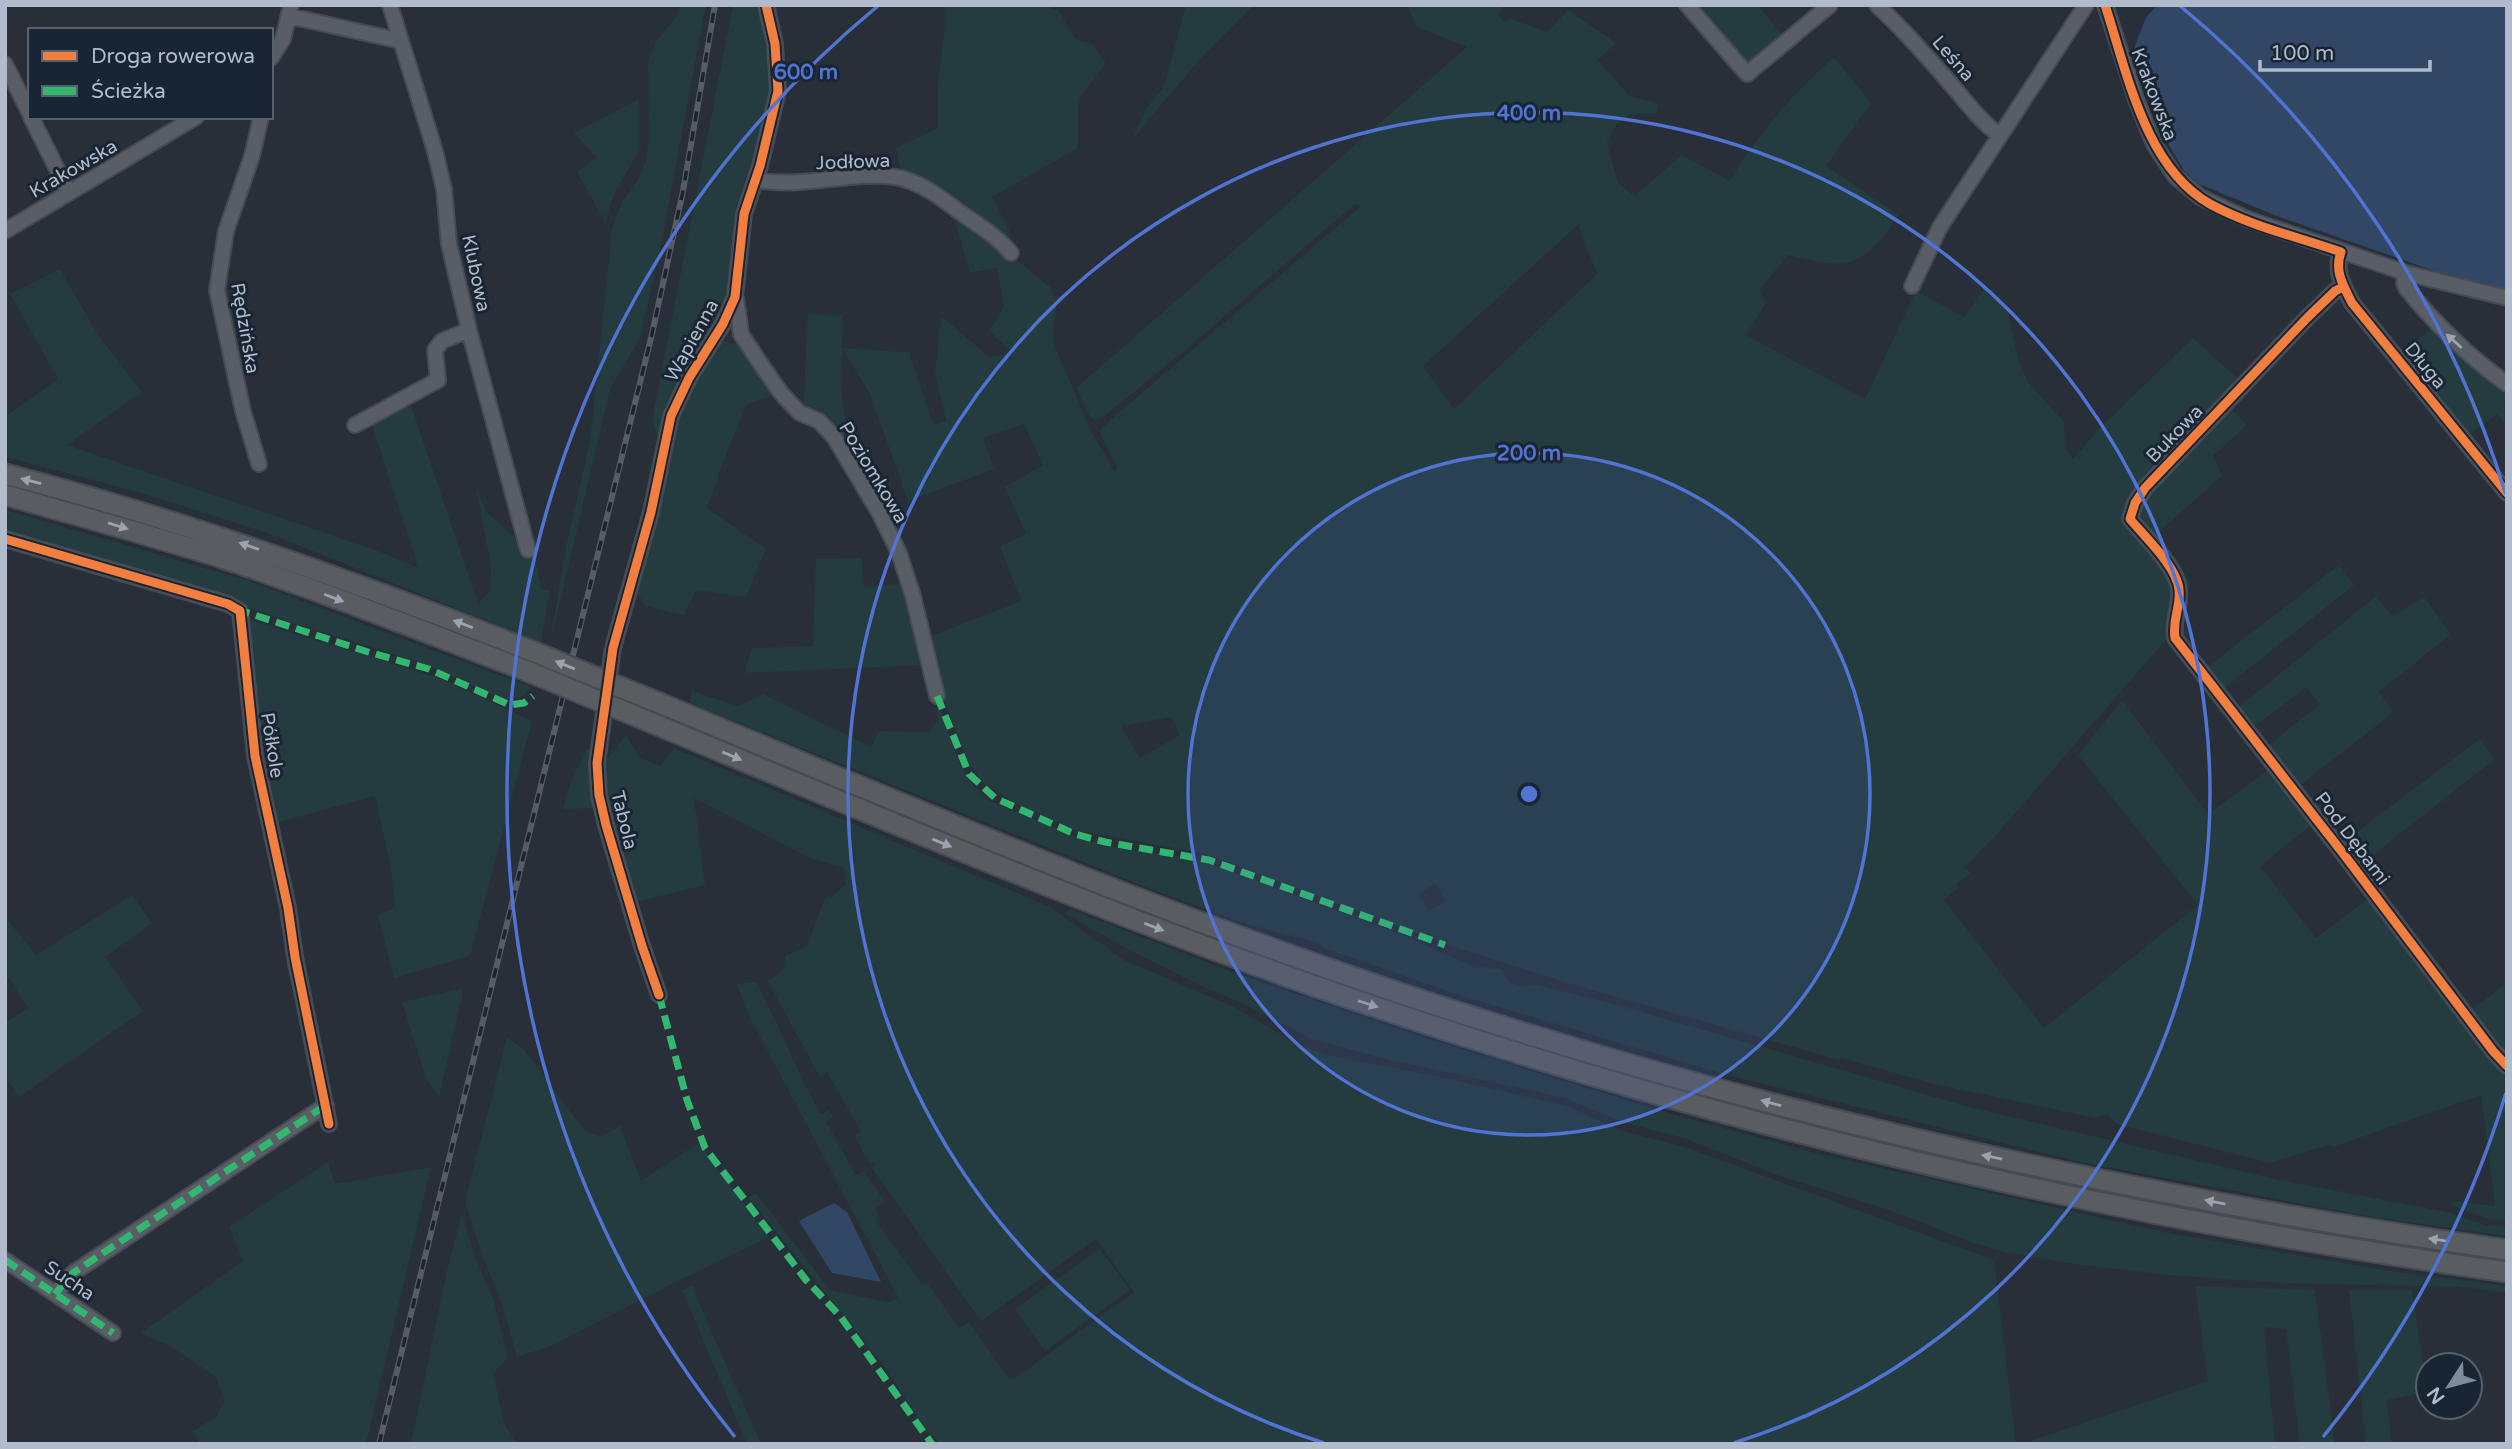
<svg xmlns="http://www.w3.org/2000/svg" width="2512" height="1449" viewBox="0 0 2512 1449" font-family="'Varela Round',sans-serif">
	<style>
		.green { fill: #243b40; fill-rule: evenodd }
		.water { fill: #324665 }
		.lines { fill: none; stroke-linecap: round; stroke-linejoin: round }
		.minor-casing { stroke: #464b53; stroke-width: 18 }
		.highway-casing { stroke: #454b54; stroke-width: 23 }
		.minor { stroke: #585d66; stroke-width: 14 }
		.highway { stroke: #595c60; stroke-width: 19 }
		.rail-casing { stroke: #575c64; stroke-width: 6 }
		.rail { stroke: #1a2534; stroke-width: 3.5; stroke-dasharray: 10; stroke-linecap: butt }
		.highway-bridge-casing { stroke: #454b54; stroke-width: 23; stroke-linecap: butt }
		.highway-bridge { stroke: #595c60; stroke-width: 19 }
		.quiet { stroke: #33b770; stroke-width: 7; stroke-dasharray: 14 7; stroke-linecap: butt }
		.cycleway-casing { stroke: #1a2534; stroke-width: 13 }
		.cycleway { stroke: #f27e40; stroke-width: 9 }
		.oneway { fill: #9ba4b2 }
		.oneway2 { fill: #9ba3b0 }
		.ring { fill: none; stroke: #5174d3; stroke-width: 3.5 }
		.labels { text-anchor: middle; stroke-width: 6; stroke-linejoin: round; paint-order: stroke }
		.street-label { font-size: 19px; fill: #b1bbcb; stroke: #1a2534 }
		.centre { fill: #5174d3; stroke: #1a2534; stroke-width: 3.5 }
		.ring-label { font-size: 21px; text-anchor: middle; font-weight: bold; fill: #5174d3; stroke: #1a2534; stroke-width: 6; stroke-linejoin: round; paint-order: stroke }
	</style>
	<rect width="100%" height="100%" fill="#282f39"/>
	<path class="green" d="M 681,5 L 706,5 L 660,250 L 640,338 L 610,389 L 550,645 L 565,552 L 590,441 L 612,229 L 621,204 L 639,178 L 646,161 L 649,137 L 648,61 L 656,42 L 678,14 Z
		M 733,5 L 758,5 L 766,20 L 770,42 L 773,95 L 761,144 L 738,209 L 732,288 L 660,442 L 652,421 Z
		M 945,5 L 1044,5 L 1059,11 L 1074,38 L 1093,45 L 1106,64 L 1078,99 L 1078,148 L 992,197 L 1011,234 L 1009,243 L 902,176 L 896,148 L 938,128 L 938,84 L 945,25 Z
		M 1186,5 L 1254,5 L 1199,60 L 1131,141 L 1147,107 L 1164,87 Z
		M 1407,5 L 1502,5 L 1499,16 L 1504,22 L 1511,19 L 1547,32 L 1568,10 L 1616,43 L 1598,60 L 1629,96 L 1658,103 L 1656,113 C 1623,114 1622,113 1607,143 L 1618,183 L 1634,196 L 1682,155 L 1730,181 C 1758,133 1793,94 1834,57 L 1871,103 L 1826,166 L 1899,215 C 1886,234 1867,262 1842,263 C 1825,265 1804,258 1788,255 L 1759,290 L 1766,303 L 1746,335 L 1865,399 L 1916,291 L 1964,317 L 1986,286 L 2009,315 L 2018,361 L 2028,382 L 2064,422 L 2065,448 L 2073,459 L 2104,424 L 2193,338 L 2246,386 L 2239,394 L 2234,411 L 2247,425 L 2213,456 L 2222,476 L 2153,537 L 2190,583 L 2177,627 L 1997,834 L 1965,867 L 1971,873 L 1957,884 L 1957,889 L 1944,900 L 2044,1028 L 2198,905 L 2078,755 L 2122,700 L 2208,814 L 2272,767 L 2314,823 L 2260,866 L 2316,938 L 2370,897 L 2500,1069 L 2507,1073 L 2507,1219 L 2489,1219 L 2451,1205 L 2452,1201 L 2495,1206 L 2481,1095 L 2333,1147 L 2329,1145 L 2270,1163 L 2117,1124 L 2107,1114 L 2096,1118 L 1938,1085 L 1841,1058 L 1839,1060 L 1578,986 L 1454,947 L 1206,854 L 1075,830 L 1015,803 L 983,783 L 969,764 L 939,687 L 929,637 L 1021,601 L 1000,546 L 1026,534 L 1005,487 L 1043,465 L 1024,424 L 983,438 L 994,469 L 908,501 L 870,394 L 843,350 C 837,385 846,428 855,463 L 803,410 L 808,314 L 843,315 L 842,348 L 909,352 L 933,425 L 946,421 L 935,372 L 941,316 L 989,357 L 1013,353 L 989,331 L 1004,307 L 997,268 L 970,273 L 952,211 L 988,236 L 1051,288 C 1063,310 1050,320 1053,342 L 1090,429 L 1114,471 L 1117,467 L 1099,431 L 1116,415 L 1361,206 L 1355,204 L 1190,346 L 1106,415 L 1096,420 L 1090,417 L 1076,388 L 1467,47 L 1417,27 ZM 1578,225 L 1597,274 L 1454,409 L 1423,366 ZM 1171,717 L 1180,735 L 1140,758 L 1121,726 ZM 1436,883 L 1445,901 L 1429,911 L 1419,894 Z
		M 1691,5 L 1757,5 L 1785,38 L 1757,63 L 1747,64 Z
		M 639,99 L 639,151 L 614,194 L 605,222 L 577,172 L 597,158 L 574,133 Z
		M 60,269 L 98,335 L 142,392 L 67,445 L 378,551 L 419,568 L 371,422 L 410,402 L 478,604 L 490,591 L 491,566 L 476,487 L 486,512 L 534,554 L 542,590 L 550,590 L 541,642 L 265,532 L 138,492 L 5,457 L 5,417 L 58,379 L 10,294 Z
		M 2433,327 L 2507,387 L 2507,426 L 2497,414 L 2468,436 L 2402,352 Z
		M 718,338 L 731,344 L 742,341 L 775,395 L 747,404 L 728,449 L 707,508 L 766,549 L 746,597 L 696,590 L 684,615 L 645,606 L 632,583 L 665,458 L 689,382 Z
		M 5,510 L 249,581 L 531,687 L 522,697 L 503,699 L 422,663 L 272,616 L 154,575 L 5,531 Z
		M 862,558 L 864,587 L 906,583 L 925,665 L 744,673 L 752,648 L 813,646 L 816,559 Z
		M 2339,565 L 2354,585 L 2221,691 L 2206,668 Z
		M 2376,596 L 2393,616 L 2424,597 L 2451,634 L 2379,692 L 2394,712 L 2298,787 L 2266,747 L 2320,704 L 2306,687 L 2251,729 L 2235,710 Z
		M 247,619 L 436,677 L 532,721 L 470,956 L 394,978 L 378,915 L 395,908 L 391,868 L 375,796 L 275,823 L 260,763 Z
		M 692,691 L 738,706 L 763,694 L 871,747 L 879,731 L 929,732 L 937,721 L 937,700 L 958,760 L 970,782 L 990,801 L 1074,836 L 1105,846 L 1171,855 L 1207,863 L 1403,935 L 1470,965 L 1502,970 L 1509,982 L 1524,987 L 1533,984 L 1607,1002 L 1969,1107 L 2279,1180 L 2447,1212 L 2485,1225 L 2507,1226 L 2507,1236 L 2373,1217 L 2080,1162 L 1731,1076 L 1465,997 L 1324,948 L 1320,943 L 1249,925 L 1148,888 L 690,703 Z
		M 626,735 L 640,758 L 660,766 L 674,748 L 1050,907 L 1124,960 L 1236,1008 L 1298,1044 L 1327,1055 L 1449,1079 L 1567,1106 L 1623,1131 L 1688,1148 L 1994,1260 L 2016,1444 L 940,1444 L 921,1422 L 882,1363 L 749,1198 L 756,1193 L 830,1290 L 888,1302 L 899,1299 L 747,1012 L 737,984 L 756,982 C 780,1025 796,1072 821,1114 L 829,1110 L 833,1117 L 826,1122 L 856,1175 L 864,1171 L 885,1202 L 875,1209 L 880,1218 L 876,1221 L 922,1284 L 927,1282 L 959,1328 L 969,1322 L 1008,1378 L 1014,1379 L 1134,1292 L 1096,1239 L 981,1321 L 872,1168 L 876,1164 L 874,1162 L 870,1164 L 854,1135 L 861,1131 L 827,1072 L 819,1076 L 768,981 L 785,969 L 785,956 L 807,946 L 826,895 L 832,897 L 846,884 L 844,868 L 810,858 L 694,798 L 705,885 L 635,902 L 604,795 L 606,760 Z
		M 2480,739 L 2495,759 L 2359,866 L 2341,844 Z
		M 587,749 L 593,751 L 597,808 L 563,809 L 571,780 Z
		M 132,895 L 152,923 L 105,957 L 143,1011 L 19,1097 L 5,1077 L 5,1023 L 28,1008 L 9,978 L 5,980 L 5,917 L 36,955 Z
		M 1070,909 L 1232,972 L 1419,1036 L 1668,1113 L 1815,1153 L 2168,1233 L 2397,1272 L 2507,1286 L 2507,1293 L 2464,1287 L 2280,1283 L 2169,1275 L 2074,1264 L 2004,1252 L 1974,1243 L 1886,1209 L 1780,1176 L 1684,1138 L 1625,1123 L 1565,1098 L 1386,1059 L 1312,1039 L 1244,1004 L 1208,989 L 1127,949 L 1066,914 Z
		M 2507,983 L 2507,1056 L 2470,1011 Z
		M 464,988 L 439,1097 L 426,1078 L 402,1002 Z
		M 507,1037 L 524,1050 L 584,1130 L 600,1137 L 620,1126 L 641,1181 L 700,1142 L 717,1169 L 769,1237 L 680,1280 L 551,1346 L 517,1357 L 501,1301 L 482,1254 L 465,1202 Z
		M 328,1162 L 335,1184 L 431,1167 L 366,1444 L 200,1444 L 193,1431 L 216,1417 L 225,1400 L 216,1377 L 170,1346 L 141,1333 L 243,1261 L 229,1227 Z
		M 462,1214 L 477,1262 L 494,1301 L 508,1358 L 493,1373 L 504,1423 L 517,1444 L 411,1444 L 447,1271 Z
		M 1100,1249 L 1130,1290 L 1045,1351 L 1015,1309 Z
		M 693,1285 L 695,1294 L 761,1444 L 747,1444 L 682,1290 Z
		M 2195,1286 L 2315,1290 L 2335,1444 L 2300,1444 L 2286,1329 L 2264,1327 L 2275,1444 L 2022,1444 L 2208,1381 Z
		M 2349,1290 L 2412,1290 L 2427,1392 L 2387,1400 L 2392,1444 L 2366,1444 Z"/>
	<path class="water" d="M 2158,5 L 2507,5 L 2507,290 L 2455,278 L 2277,216 L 2199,184 L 2185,172 L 2169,145 L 2133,51 L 2146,17 Z
		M 834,1203 L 847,1212 L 881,1282 L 832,1273 L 799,1221 Z"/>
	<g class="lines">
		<defs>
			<path id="minor" d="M 390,5 L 435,151 L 444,189 L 449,244 L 469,330 L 528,550
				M 1687,5 L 1747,74 L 1830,5
				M 1877,5 C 1905,31 1930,60 1955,89 C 1971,108 1981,121 2000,136
				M 2105,5 L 2137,102 L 2154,144 L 2175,176 L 2200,197 L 2247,219 L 2406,273 L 2507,298
				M 289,16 L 401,41
				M 271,58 L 283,39 L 291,5
				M 5,64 L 30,114
				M 31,117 L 68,191
				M 756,180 C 803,189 849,171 895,177 C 920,181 941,198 961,213 C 978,225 997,236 1011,253
				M 5,231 L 196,117
				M 2341,252 C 2334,271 2343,285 2352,303 L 2507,493
				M 2406,273 L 2404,283 L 2406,288 C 2436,325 2468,356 2507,384
				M 1912,286 L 1940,227 L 2086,5
				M 2343,287 L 2335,291 L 2307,318 L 2145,488 L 2135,503 L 2130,519 C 2144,536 2178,568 2179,590 C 2181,608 2172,618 2175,638 L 2342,852 L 2493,1051 L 2507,1066
				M 736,298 L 741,334 L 758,360 L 781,393 L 800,413 L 819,421 L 834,437 L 880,514 L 899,553 L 913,596 L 937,696
				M 355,425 L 438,380 L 435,350 L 442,341 L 469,330
				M 259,464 L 243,411 L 217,290 L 226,231 L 252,156 L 261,117
				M 5,539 L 228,604 L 240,611 L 255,756 L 288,908 L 295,957 L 329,1124
				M 659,995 L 642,946 L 606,825 L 599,795 L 597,763 L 613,648 L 651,512 L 671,416 L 689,378 L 723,324 L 735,297 L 744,214 L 760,166 L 778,91 L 775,44 L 766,5
				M 5,1260 L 113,1333
				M 55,1294 L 73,1273 L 326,1105"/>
			<path id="highway" d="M 5,474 C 183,520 355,582 527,649
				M 5,495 C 76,515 146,534 216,556 C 319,590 420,630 522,669
				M 674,709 C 943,821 1213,936 1492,1023 C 1823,1127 2163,1201 2507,1250
				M 669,730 C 895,824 1121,920 1352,999 C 1727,1127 2115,1218 2507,1272"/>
		</defs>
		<use href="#minor" class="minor-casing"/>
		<use href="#highway" class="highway-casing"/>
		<use href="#minor" class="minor"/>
		<use href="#highway" class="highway"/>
		<defs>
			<path id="rail" d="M 379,1444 L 652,334 L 683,191 L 715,5"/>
		</defs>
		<use href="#rail" class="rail-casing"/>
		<use href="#rail" class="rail"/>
		<defs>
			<path id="highway-bridge" d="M 527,649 L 674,709
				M 522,669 L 669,730"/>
		</defs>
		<use href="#highway-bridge" class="highway-bridge-casing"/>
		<use href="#highway-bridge" class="highway-bridge"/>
		<path class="quiet" d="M 236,609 L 368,652 L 429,669 L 510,705 L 524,703 L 533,696
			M 937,696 L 969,774 L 995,798 L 1075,834 L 1105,842 L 1209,860 L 1445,945
			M 659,995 L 687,1100 L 705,1148 L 806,1280 L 840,1316 L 932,1444
			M 5,1260 L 113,1333
			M 55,1294 L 73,1273 L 326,1105"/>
		<defs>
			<path id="cycleway" d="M 2105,5 C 2127,72 2145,167 2210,204 C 2250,226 2298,237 2341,252 C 2334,271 2343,285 2352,303 L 2507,493
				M 2343,287 L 2335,291 L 2307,318 L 2145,488 L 2135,503 L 2130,519 C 2144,536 2178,568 2179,590 C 2181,608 2172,618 2175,638 L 2342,852 L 2493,1051 L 2507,1066
				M 5,539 L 228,604 L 240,611 L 255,756 L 288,908 L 295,957 L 329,1124
				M 659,995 L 642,946 L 606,825 L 599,795 L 597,763 L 613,648 L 651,512 L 671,416 L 689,378 L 723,324 L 735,297 L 744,214 L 760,166 L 778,91 L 775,44 L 766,5"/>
		</defs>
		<use href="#cycleway" class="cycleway-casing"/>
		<use href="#cycleway" class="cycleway"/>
	</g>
	<defs><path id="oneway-solid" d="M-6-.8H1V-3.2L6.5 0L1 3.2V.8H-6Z" transform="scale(1.75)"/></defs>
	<use class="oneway" href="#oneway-solid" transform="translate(2454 341) rotate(-138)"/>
	<g class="oneway2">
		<use href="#oneway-solid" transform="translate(31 481) rotate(-166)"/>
		<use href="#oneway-solid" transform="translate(118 526) rotate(17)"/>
		<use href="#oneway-solid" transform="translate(249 546) rotate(-161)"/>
		<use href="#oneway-solid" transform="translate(334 598) rotate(21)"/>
		<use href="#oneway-solid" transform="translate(463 624) rotate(-159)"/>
		<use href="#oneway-solid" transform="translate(565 665) rotate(-158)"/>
		<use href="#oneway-solid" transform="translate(732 756) rotate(23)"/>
		<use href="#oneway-solid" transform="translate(942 843) rotate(22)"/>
		<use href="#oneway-solid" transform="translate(1154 927) rotate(21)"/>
		<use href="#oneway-solid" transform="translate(1368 1004) rotate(18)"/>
		<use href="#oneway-solid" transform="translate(1771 1103) rotate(-165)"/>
		<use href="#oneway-solid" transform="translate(1992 1157) rotate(-168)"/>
		<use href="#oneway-solid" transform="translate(2215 1202) rotate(-169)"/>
		<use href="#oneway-solid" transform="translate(2439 1240) rotate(-171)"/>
	</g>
	<circle cx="1529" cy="794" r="341" fill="#5174d3" fill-opacity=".12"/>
	<g class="ring">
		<circle cx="1529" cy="794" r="341"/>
		<path d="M1324 1443A681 681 0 1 1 1734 1443"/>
		<path d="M2506 1093A1022 1022 0 0 1 2323 1437M735 1437A1022 1022 0 0 1 879 5M2179 5A1022 1022 0 0 1 2506 495"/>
	</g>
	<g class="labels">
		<g class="street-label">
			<text transform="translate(1954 58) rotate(49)" y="7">Leśna</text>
			<text transform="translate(2155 94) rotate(69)" y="7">Krakowska</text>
			<text transform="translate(853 161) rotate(-2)" y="7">Jodłowa</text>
			<text transform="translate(73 168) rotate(-30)" y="7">Krakowska</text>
			<text transform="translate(477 273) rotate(78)" y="7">Klubowa</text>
			<text transform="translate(246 328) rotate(80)" y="7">Rędzińska</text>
			<text transform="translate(691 340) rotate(-61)" y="7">Wapienna</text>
			<text transform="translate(2426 365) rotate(51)" y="7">Długa</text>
			<text transform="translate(2174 433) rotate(-46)" y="7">Bukowa</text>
			<text transform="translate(874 472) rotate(59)" y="7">Poziomkowa</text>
			<text transform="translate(273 745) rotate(81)" y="7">Półkole</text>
			<text transform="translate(625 820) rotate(76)" y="7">Tabola</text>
			<text transform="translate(2353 838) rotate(53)" y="7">Pod Dębami</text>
			<text transform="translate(70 1280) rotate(34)" y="7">Sucha</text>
		</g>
	</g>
	<circle cx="1529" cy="794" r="10" class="centre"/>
	<g class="ring-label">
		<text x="806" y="79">600 m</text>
		<text x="1529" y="120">400 m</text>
		<text x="1529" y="460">200 m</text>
	</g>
	<rect width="2512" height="1449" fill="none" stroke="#b1bbcb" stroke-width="14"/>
	<rect x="28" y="28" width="245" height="91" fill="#1a2534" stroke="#566170" stroke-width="2"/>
	<rect x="42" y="51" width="35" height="10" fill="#f27e40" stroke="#566170" stroke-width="2"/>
	<text x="91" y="63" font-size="21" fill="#b1bbcb">Droga rowerowa</text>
	<rect x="42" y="86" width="35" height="10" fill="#33b770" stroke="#566170" stroke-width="2"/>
	<text x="91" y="98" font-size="21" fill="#b1bbcb">Ścieżka</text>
	<g transform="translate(2449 1386) rotate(234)"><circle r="33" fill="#1a2534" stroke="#566170" stroke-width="2"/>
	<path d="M0-5L12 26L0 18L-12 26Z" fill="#818a98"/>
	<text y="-10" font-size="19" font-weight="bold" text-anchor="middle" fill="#b1bbcb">N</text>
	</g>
	<path d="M2260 60v10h170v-10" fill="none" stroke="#b1bbcb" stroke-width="3.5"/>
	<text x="2270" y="60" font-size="21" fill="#b1bbcb" stroke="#1a2534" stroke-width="5" paint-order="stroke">100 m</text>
</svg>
